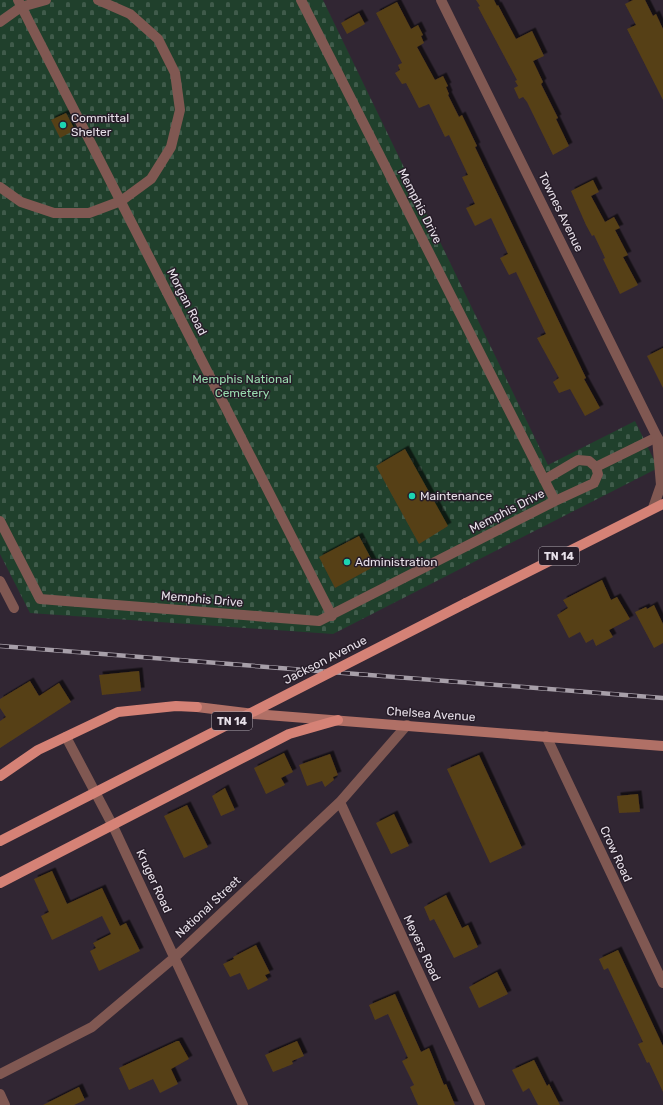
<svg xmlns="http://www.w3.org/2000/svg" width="663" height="1105" viewBox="0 0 663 1105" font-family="Rubik,sans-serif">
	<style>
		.cemetery { fill: url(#cemetery-stones) }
		.building { fill: #573f19; filter: url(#shadow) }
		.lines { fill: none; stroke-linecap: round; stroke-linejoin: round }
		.minor { stroke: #805852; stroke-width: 10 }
		.tertiary { stroke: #805852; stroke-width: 10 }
		.secondary { stroke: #b07066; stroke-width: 10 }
		.primary { stroke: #d58276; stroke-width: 10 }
		.rail-casing { stroke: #a79fa9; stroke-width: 4.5 }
		.rail { stroke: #271d29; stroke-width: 3; stroke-dasharray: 9; stroke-linecap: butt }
		.primary-bridge { stroke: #d58276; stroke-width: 10 }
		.poi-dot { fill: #1cd5b1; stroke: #271d29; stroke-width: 1.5 }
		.labels { text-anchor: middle; stroke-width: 3; stroke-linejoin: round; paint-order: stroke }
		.shield { fill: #271d29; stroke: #ada6af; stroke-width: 1 }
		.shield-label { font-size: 11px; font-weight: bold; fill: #e7e0e9 }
		.poi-label { font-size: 12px; fill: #e7e0e9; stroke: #271d29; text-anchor: start }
		.street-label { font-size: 12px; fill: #e7e0e9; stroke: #271d29 }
		.park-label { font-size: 12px; fill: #98dbae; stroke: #271d29 }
	</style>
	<defs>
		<pattern id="cemetery-stones" width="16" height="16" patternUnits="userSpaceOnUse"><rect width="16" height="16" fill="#20402c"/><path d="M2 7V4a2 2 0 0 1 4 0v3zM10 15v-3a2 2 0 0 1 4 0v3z" fill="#405b4b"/></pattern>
		<filter id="shadow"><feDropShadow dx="3.5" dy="-3.5" stdDeviation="0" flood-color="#0009"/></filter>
	</defs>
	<rect width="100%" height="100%" fill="#312633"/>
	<path class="cemetery" d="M 0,0 L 323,0 L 548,465 L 635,421 L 658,468 L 333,634 L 30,613 L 0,554 Z"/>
	<path class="building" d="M 476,0 L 494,0 L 497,6 L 498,5 L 516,39 L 532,31 L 544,56 L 533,61 L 543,82 L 541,84 L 558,118 L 556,119 L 569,146 L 553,155 L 527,102 L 523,97 L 519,99 L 514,88 L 518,86 L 515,81 L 517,80 L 478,7 L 480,6 Z
		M 633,0 L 645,0 L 653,16 L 656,14 L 663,29 L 663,100 L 627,29 L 636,25 L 625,4 Z
		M 397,2 L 411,29 L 418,25 L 423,35 L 421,36 L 424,43 L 417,47 L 435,80 L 443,76 L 448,86 L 446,87 L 449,94 L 448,95 L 459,117 L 462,115 L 477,146 L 475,147 L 586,378 L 584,379 L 600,408 L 585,416 L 570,389 L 559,393 L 553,382 L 559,378 L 537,338 L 546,334 L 516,272 L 509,275 L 500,258 L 508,254 L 491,218 L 475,226 L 466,208 L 475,204 L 462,177 L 468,175 L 449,135 L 445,137 L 429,104 L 419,108 L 406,83 L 402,84 L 395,73 L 400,70 L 398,65 L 402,63 L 376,13 Z
		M 359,13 L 365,24 L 347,34 L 341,23 Z
		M 66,113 L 75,130 L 60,138 L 51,120 Z
		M 593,180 L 599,192 L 591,196 L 605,222 L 614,217 L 620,228 L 615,230 L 628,255 L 623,257 L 638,285 L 620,294 L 603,259 L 605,258 L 594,235 L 592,236 L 586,225 L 571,191 Z
		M 663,348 L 663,388 L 647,356 Z
		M 405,449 L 448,526 L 419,544 L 376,466 Z
		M 359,536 L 375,566 L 335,588 L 319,557 Z
		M 602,580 L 611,600 L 617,597 L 630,619 L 609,630 L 613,637 L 596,646 L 593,639 L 586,643 L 580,632 L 569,638 L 557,615 L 568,608 L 563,600 Z
		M 654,605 L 663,624 L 663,643 L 654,648 L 635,612 L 646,607 L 647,609 Z
		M 139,671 L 141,691 L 102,695 L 99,675 Z
		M 30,681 L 39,696 L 59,683 L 71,702 L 0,748 L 0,721 L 6,717 L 0,708 L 0,699 Z
		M 284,753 L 293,772 L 281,778 L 285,785 L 266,794 L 254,768 Z
		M 330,754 L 338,775 L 333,777 L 334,780 L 325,787 L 322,781 L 307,786 L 299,765 Z
		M 479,755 L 522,848 L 490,863 L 447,769 Z
		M 225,788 L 235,810 L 221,816 L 212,796 Z
		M 638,794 L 640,812 L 619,813 L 617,796 Z
		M 187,805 L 208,847 L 184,858 L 164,816 Z
		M 394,814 L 409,846 L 391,854 L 376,823 Z
		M 52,871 L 67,904 L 102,888 L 120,926 L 126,923 L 140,951 L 99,971 L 90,951 L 96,948 L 93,943 L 111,934 L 102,916 L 52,940 L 41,916 L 49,912 L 34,879 Z
		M 446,895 L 462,928 L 468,925 L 478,947 L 454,958 L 434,919 L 430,921 L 424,907 Z
		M 256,945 L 270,973 L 265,975 L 268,980 L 248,990 L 240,973 L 230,977 L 223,964 L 234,959 L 233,957 Z
		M 618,950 L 663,1046 L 663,1092 L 649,1062 L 647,1063 L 638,1044 L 643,1042 L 608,968 L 604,970 L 599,959 Z
		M 497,972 L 508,994 L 479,1008 L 469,987 Z
		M 395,994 L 421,1052 L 429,1048 L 444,1085 L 446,1084 L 455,1105 L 418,1105 L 410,1087 L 414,1085 L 402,1061 L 408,1058 L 388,1014 L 375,1020 L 369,1005 Z
		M 177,1041 L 179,1041 L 189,1059 L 171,1069 L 178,1084 L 160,1093 L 153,1079 L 129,1090 L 119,1068 Z
		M 297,1041 L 304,1056 L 292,1061 L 293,1064 L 273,1072 L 265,1055 Z
		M 534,1060 L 547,1086 L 549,1084 L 560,1105 L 538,1105 L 529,1088 L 523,1092 L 512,1070 Z
		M 79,1087 L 85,1100 L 74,1105 L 43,1105 Z"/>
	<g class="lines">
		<path class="minor" d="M 18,0 L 332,616
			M 0,22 L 21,7 L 46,0
			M 0,187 L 21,202 L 54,213 L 89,213 L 121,201 L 151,179 L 171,147 L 180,110 L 175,73 L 158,39 L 130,14 L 98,0
			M 596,467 L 657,437
			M 544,480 L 578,460 L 589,461 L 596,467 L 598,474 L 594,483 L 555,501
			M 0,521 L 40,599 L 319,621 L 555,501 L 301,0
			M 0,581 L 14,608
			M 546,736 L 663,983
			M 66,737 L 113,826 L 243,1105
			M 340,802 L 480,1105
			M 0,1074 L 92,1027 L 175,957 L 340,802 L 407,725
			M 0,1094 L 5,1105"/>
		<path class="tertiary" d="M 441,0 L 657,437 L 663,446
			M 653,508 L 661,485 L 657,438"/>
		<path class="secondary" d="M 197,707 L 254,714 L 663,746"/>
		<path class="primary" d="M 466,603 L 663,504
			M 0,776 L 38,750 L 118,712 L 176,706 L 197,707
			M 0,883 L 289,734 L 338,720"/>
		<defs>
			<path id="rail" d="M 0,646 L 663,698"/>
		</defs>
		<use href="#rail" class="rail-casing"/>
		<use href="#rail" class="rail"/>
		<path class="primary-bridge" d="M 0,841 L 466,603"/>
	</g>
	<g class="poi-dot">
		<circle cx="63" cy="125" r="4"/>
		<circle cx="412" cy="496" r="4"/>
		<circle cx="347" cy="562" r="4"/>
	</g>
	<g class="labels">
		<g class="shield">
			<rect x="539" y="547" width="40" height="18" rx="3"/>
			<rect x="212" y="712" width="40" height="18" rx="3"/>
		</g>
		<g class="shield-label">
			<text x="559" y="560">TN 14</text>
			<text x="232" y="725">TN 14</text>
		</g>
		<g class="poi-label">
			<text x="71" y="122">Committal<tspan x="71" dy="14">Shelter</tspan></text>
			<text x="420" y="500">Maintenance</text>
			<text x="355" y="566">Administration</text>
		</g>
		<g class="street-label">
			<text transform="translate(420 206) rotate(63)" y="4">Memphis Drive</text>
			<text transform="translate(561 212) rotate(64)" y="4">Townes Avenue</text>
			<text transform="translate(187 302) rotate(63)" y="4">Morgan Road</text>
			<text transform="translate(507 511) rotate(-27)" y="4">Memphis Drive</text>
			<text transform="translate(202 599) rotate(5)" y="4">Memphis Drive</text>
			<text transform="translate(325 660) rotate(-27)" y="4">Jackson Avenue</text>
			<text transform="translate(431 714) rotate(4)" y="4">Chelsea Avenue</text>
			<text transform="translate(616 854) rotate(65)" y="4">Crow Road</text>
			<text transform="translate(154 881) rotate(65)" y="4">Kruger Road</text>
			<text transform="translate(208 907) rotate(-43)" y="4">National Street</text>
			<text transform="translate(422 948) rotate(65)" y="4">Meyers Road</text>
		</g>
		<g class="park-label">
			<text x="242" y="383">Memphis National<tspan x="242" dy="14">Cemetery</tspan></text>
		</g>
	</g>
</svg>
